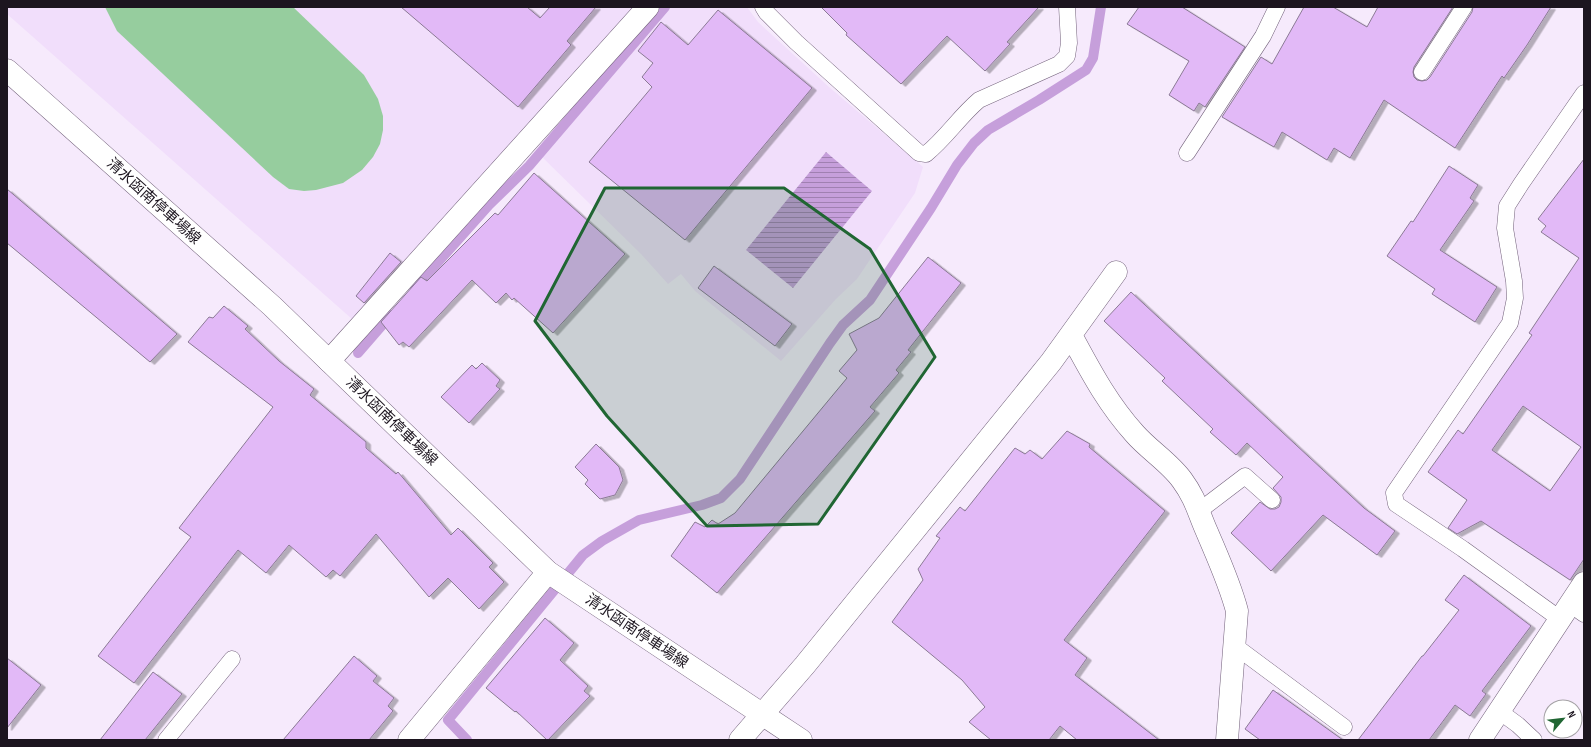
<svg xmlns="http://www.w3.org/2000/svg" width="1591" height="747" viewBox="0 0 1591 747" font-family="'Sofia Sans Condensed','Noto Sans JP',sans-serif">
	<style>
		.built { fill: #f1defb }
		.garden { fill: #96cd9e }
		.water { fill: url(#water-rules) }
		.lines { fill: none; stroke-linecap: round; stroke-linejoin: round }
		.stream { stroke: #c69fdb; stroke-width: 10 }
		.building { fill: #e2b9f7; stroke: #8b7a95; fill-rule: evenodd; filter: url(#shadow) }
		.service-casing { stroke: #73627b; stroke-width: 17 }
		.minor-casing { stroke: #73627b; stroke-width: 23 }
		.secondary-casing { stroke: #73627b; stroke-width: 23 }
		.service { stroke: #fff; stroke-width: 16 }
		.minor { stroke: #fff; stroke-width: 22 }
		.secondary { stroke: #fff; stroke-width: 22 }
		.marked { fill: #206633; fill-opacity: 0.2; stroke: #206633; stroke-width: 3; stroke-linejoin: round }
		.labels { text-anchor: middle; stroke-width: 3; stroke-linejoin: round; paint-order: stroke }
		.street-label { font-size: 15px; fill: #1c151f; stroke: #fff }
	</style>
	<defs>
		<pattern id="water-rules" width="6" height="5" patternUnits="userSpaceOnUse"><rect width="6" height="5" fill="#c69fdb"/><path d="M0 2.5h6" fill="none" stroke="#a080b1"/></pattern>
		<filter id="shadow"><feDropShadow dx="4.5" dy="2.5" stdDeviation="0" flood-color="#0004"/></filter>
	</defs>
	<rect width="100%" height="100%" fill="#f6eafc"/>
	<path class="built" d="M 7,7 L 635,7 L 502,160 L 352,319 L 7,14 Z
		M 662,7 L 747,7 L 758,22 L 829,87 L 923,167 L 915,193 L 857,279 L 836,299 L 781,361 L 695,291 L 681,274 L 668,284 L 641,254 L 540,155 Z"/>
	<path class="garden" d="M 105,7 L 293,7 L 364,75 L 378,99 L 383,116 L 383,130 L 380,144 L 373,157 L 362,170 L 343,183 L 316,190 L 304,191 L 289,189 L 273,177 L 117,31 Z"/>
	<path class="water" d="M 826,152 L 872,191 L 793,288 L 746,250 Z"/>
	<g class="lines">
		<path class="stream" d="M 415,288 L 489,205 L 529,166 L 665,7
			M 358,353 L 391,315
			M 467,740 L 448,720 L 583,555 L 602,541 L 639,520 L 702,505 L 721,498 L 740,479 L 830,343 L 843,325 L 870,300 L 931,208 L 957,165 L 974,143 L 988,130 L 1039,100 L 1086,70 L 1093,58 L 1101,7"/>
	</g>
	<path class="building" d="M 401,7 L 527,7 L 540,18 L 550,7 L 596,7 L 567,41 L 571,45 L 518,107 Z
		M 821,7 L 1039,7 L 1007,42 L 1010,44 L 985,71 L 947,36 L 901,84 L 846,35 L 847,33 Z
		M 1139,7 L 1182,7 L 1245,47 L 1205,107 L 1199,103 L 1194,111 L 1169,95 L 1189,61 L 1127,24 Z
		M 1304,7 L 1333,7 L 1367,27 L 1378,7 L 1453,7 L 1414,67 L 1413,72 L 1414,77 L 1417,80 L 1422,81 L 1427,80 L 1430,77 L 1472,12 L 1473,7 L 1551,7 L 1527,45 L 1504,78 L 1502,76 L 1455,148 L 1384,100 L 1350,158 L 1334,148 L 1327,160 L 1282,132 L 1274,147 L 1222,117 L 1261,57 L 1272,64 Z
		M 718,10 L 812,88 L 685,240 L 589,162 L 652,87 L 642,77 L 653,63 L 638,51 L 661,22 L 688,45 Z
		M 1584,159 L 1584,559 L 1570,580 L 1481,521 L 1457,534 L 1448,528 L 1467,500 L 1428,472 L 1458,430 L 1463,434 L 1532,335 L 1529,333 L 1579,258 L 1541,232 L 1546,226 L 1538,219 ZM 1523,406 L 1581,447 L 1550,491 L 1492,450 Z
		M 1449,166 L 1478,185 L 1470,198 L 1474,201 L 1440,250 L 1497,287 L 1475,322 L 1432,294 L 1435,289 L 1387,256 L 1411,221 L 1413,222 Z
		M 534,173 L 625,254 L 553,333 L 514,298 L 512,300 L 506,293 L 496,303 L 472,280 L 409,347 L 403,342 L 399,345 L 381,322 L 421,277 L 427,281 L 495,213 L 498,215 Z
		M 7,189 L 177,334 L 150,362 L 7,243 Z
		M 390,253 L 401,262 L 364,303 L 356,296 Z
		M 928,257 L 961,283 L 908,350 L 911,352 L 896,370 L 899,373 L 870,407 L 875,411 L 717,593 L 671,556 L 695,522 L 705,527 L 712,520 L 718,524 L 735,513 L 847,378 L 839,371 L 857,350 L 849,334 L 879,318 Z
		M 714,266 L 792,324 L 775,346 L 698,288 Z
		M 1131,292 L 1364,508 L 1395,531 L 1377,555 L 1323,515 L 1271,571 L 1231,533 L 1260,502 L 1270,509 L 1275,509 L 1279,507 L 1281,502 L 1281,497 L 1273,488 L 1283,477 L 1247,443 L 1236,455 L 1210,432 L 1213,429 L 1162,381 L 1165,378 L 1104,321 Z
		M 224,306 L 248,326 L 245,329 L 279,361 L 314,389 L 310,395 L 366,442 L 366,448 L 396,474 L 398,472 L 451,535 L 458,528 L 493,563 L 489,567 L 504,582 L 479,609 L 448,578 L 429,597 L 376,534 L 340,576 L 333,570 L 326,577 L 289,545 L 266,573 L 238,550 L 134,683 L 98,656 L 191,537 L 179,528 L 273,407 L 188,342 L 209,317 L 213,318 Z
		M 482,363 L 500,380 L 496,386 L 500,389 L 469,423 L 441,397 L 472,365 L 476,369 Z
		M 1067,431 L 1090,444 L 1089,447 L 1165,511 L 1064,640 L 1087,658 L 1075,675 L 1159,740 L 1077,740 L 1060,726 L 1049,740 L 991,740 L 969,722 L 985,707 L 962,680 L 892,622 L 923,580 L 918,569 L 940,538 L 936,536 L 960,507 L 965,511 L 1015,448 L 1025,454 L 1030,450 L 1042,459 Z
		M 596,444 L 619,467 L 623,480 L 615,495 L 600,499 L 585,484 L 588,480 L 575,467 Z
		M 1464,575 L 1531,626 L 1482,691 L 1486,694 L 1470,716 L 1455,705 L 1429,740 L 1358,740 L 1422,656 L 1423,656 L 1459,610 L 1445,600 Z
		M 545,618 L 574,643 L 560,660 L 588,686 L 584,691 L 590,696 L 548,740 L 547,740 L 516,711 L 515,712 L 486,688 Z
		M 354,656 L 377,676 L 373,681 L 394,698 L 388,706 L 393,711 L 369,740 L 283,740 Z
		M 7,658 L 41,685 L 7,728 Z
		M 153,672 L 182,694 L 145,740 L 100,740 Z
		M 1273,690 L 1343,740 L 1260,740 L 1245,729 Z"/>
	<g class="lines">
		<defs>
			<path id="service" d="M 763,7 L 766,12 L 796,42 L 919,153 L 926,154 C 946,138 959,117 979,100 L 1059,64 L 1067,56 L 1069,43 L 1067,7
				M 1422,72 L 1464,7
				M 1187,153 L 1263,36 L 1277,7
				M 1199,511 L 1245,476 L 1272,500
				M 1570,604 L 1584,614
				M 1560,619 L 1463,549 L 1396,504 L 1394,493 L 1510,323 L 1515,298 L 1514,281 L 1505,228 L 1507,206 L 1521,184 L 1584,93
				M 1235,646 L 1344,727
				M 1499,711 L 1518,725 L 1534,740
				M 166,740 L 232,659"/>
			<path id="minor" d="M 1071,335 C 1090,370 1107,403 1135,434 C 1149,450 1170,463 1182,480 C 1196,499 1198,512 1207,532 C 1218,558 1230,584 1237,611 L 1227,740
				M 329,361 L 648,7
				M 409,740 L 548,572
				M 740,740 L 805,665 L 1051,362 L 1116,272
				M 1480,740 L 1584,583"/>
			<path id="secondary" d="M 7,70 L 272,306 L 548,572 L 801,740"/>
		</defs>
		<use href="#service" class="service-casing"/>
		<use href="#minor" class="minor-casing"/>
		<use href="#secondary" class="secondary-casing"/>
		<use href="#service" class="service"/>
		<use href="#minor" class="minor"/>
		<use href="#secondary" class="secondary"/>
	</g>
	<path class="marked" d="M 605,188 L 784,188 L 870,249 L 935,357 L 818,524 L 707,526 L 607,416 L 535,321 Z"/>
	<g class="labels">
		<g class="street-label">
			<text transform="translate(154 201) rotate(42)" y="5">清水函南停車場線</text>
			<text transform="translate(392 421) rotate(44)" y="5">清水函南停車場線</text>
			<text transform="translate(637 631) rotate(34)" y="5">清水函南停車場線</text>
		</g>
	</g>
	<rect width="1591" height="747" fill="none" stroke="#1c151f" stroke-width="16"/>
	<g transform="translate(1563 719) rotate(62)"><circle r="19" fill="#ffffff" stroke="#a4a1a5"/>
	<path d="M0-3L7 15L0 10L-7 15Z" fill="#206633"/>
	<text y="-6" font-size="11" font-weight="bold" text-anchor="middle" fill="#1c151f">N</text>
	</g>
</svg>
